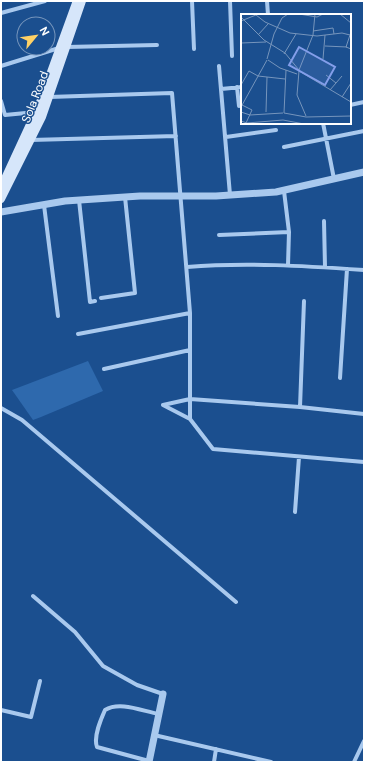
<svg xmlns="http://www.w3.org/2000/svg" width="365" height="763" viewBox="0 0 365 763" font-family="'DM Sans',sans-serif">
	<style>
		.green { fill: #2e69ad }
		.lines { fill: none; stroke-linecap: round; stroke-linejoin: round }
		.minor { stroke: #a9c9ee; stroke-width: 4 }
		.tertiary { stroke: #a9c9ee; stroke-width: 7 }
		.secondary { stroke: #d6e6fa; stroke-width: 8 }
		.labels { text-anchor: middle; stroke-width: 3; stroke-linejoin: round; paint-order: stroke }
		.street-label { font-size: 12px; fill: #fff; stroke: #1b4f8f }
		.inset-road { fill: none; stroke: #7695bc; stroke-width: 1 }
		.view { fill: #839eea; fill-opacity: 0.15; stroke: #839eea; stroke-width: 2 }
		.inset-edge { fill: none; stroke: #fff; stroke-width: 2 }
	</style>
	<rect width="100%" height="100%" fill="#1b4f8f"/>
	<path class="green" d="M 88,361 L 103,391 L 41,417 L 33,420 L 12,390 Z"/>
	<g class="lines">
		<path class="minor" d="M 192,1 L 194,49
			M 230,1 L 232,56
			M 267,1 L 268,15
			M 1,13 L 45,1
			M 66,47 L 157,45
			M 1,66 L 59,48
			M 219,66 L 230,195
			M 237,87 L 239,106
			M 221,89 L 242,87
			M 49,97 L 172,93 L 190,313 L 190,419
			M 1,101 L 5,115 L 36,112
			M 350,105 L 364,102
			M 323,123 L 334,179
			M 226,137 L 276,130
			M 31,140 L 176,136
			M 284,147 L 364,131
			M 284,191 L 289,232 L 288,265
			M 79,200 L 90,302 L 95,301
			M 44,205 L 58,316
			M 324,221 L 325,267
			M 219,235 L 289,232
			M 187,267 C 246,262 305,266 364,270
			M 101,298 L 135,293 L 125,197
			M 78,334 L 190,313
			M 104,369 L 190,350
			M 340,378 L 347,269
			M 300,407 L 304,301
			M 1,408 L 22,420 L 236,602
			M 364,414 L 300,407 L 190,399 L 163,405 L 190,419 L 213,449 L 364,462
			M 295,512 L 299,457
			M 33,596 L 75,632 L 103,666 L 137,685 L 163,694
			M 1,710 L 31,717 L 40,681
			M 154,735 L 271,762
			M 149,761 L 97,747 C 93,737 101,719 105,710 C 120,701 142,711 159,714
			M 214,762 L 216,749
			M 354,762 L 364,741"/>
		<path class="tertiary" d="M 1,212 L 65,201 L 140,196 L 216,196 L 276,192 L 364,172
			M 149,762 L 163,694"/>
		<path class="secondary" d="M 1,187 L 39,105 L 76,3
			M 1,199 L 42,117 L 82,1"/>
	</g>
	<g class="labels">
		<g class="street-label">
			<text transform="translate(35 97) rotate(-69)" y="4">Sola Road</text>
		</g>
	</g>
	<g transform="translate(241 14)">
		<rect width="110" height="110" fill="#1b4f8f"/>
		<path class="inset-road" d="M 58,0 L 76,3 L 82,0M 99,0 L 110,9M 15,1 L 24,8 L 49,19 L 76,22 L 101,19 L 109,21M 0,3 L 23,26 L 44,39 L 58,56M 0,7 L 15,1M 72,17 L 92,14 L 93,20M 110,18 L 105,33 L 110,35M 17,21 L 27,10M 0,29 L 25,28M 84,32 L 106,33M 43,40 L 55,20M 26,45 L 33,20 L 41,4 L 47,0M 82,45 L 84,21M 27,46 L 39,54 L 56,60M 58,56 L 72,21 L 74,0M 58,57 L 56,81 L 65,102M 58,57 L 110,88M 85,61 L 95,69M 0,71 L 8,57 L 17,62 L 44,65M 89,76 L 101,62M 101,83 L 110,69M 1,91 L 11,96 L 5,109M 0,93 L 26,46M 0,98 L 9,101 L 42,99M 25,98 L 26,63M 43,99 L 45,56M 43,99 L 65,103M 65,103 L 110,102M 0,107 L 6,109 L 42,106 L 63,110"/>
		<path class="view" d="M 58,33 L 94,53 L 84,71 L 48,51 Z"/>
		<rect width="110" height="110" class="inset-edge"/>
	</g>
	<rect width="365" height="763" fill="none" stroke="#ffffff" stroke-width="4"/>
	<g transform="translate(36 36) rotate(61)"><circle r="19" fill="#1b4f8f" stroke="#7695bc"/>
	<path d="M0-3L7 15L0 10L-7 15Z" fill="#ffd166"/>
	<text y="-6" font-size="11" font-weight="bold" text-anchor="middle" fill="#ffffff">N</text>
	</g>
</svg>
